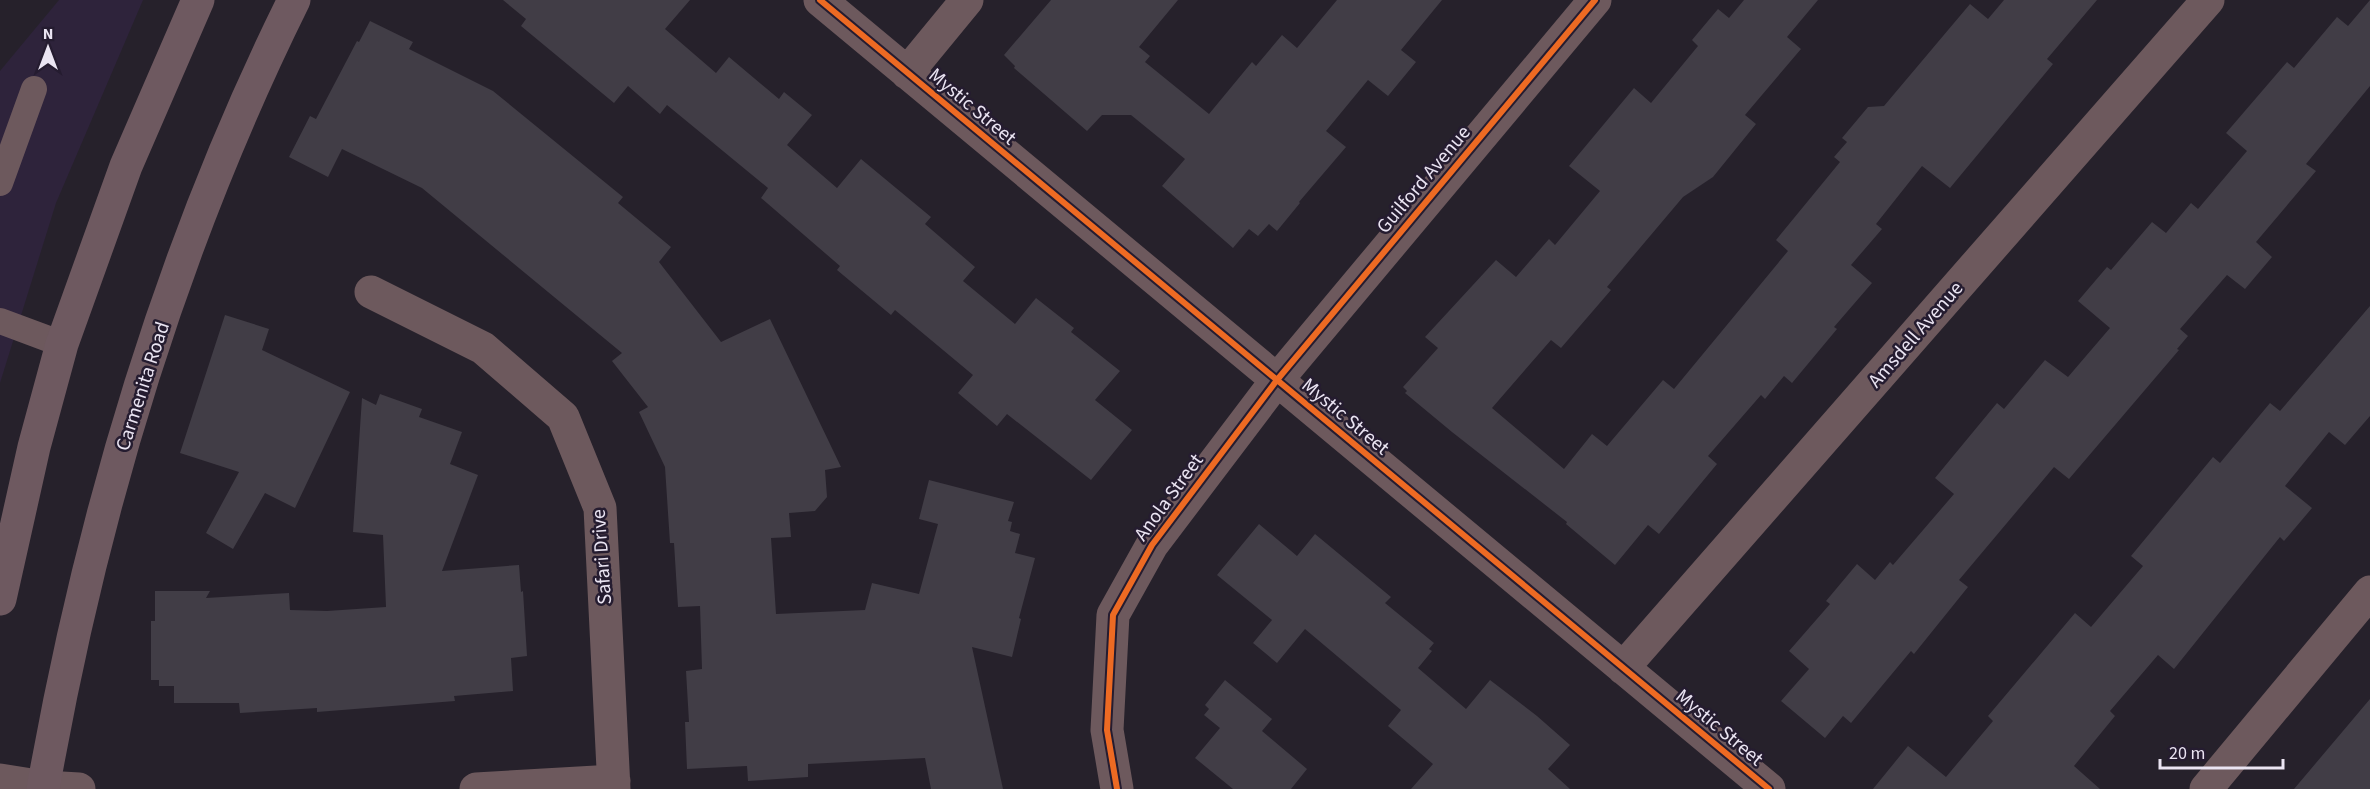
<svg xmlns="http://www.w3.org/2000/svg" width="2370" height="789" viewBox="0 0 2370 789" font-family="'Source Sans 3',sans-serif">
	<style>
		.built { fill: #2e233b }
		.building { fill: #413d46 }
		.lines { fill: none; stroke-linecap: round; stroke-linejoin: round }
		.service { stroke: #6d595d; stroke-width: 26 }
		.minor { stroke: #6d595d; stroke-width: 33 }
		.tertiary { stroke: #6d595d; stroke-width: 33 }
		.primary { stroke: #6e5960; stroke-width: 33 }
		.cycleway-casing { stroke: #251c30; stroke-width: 10 }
		.cycleway { stroke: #ed6a23; stroke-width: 6 }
		.labels { text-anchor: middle; stroke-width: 5; stroke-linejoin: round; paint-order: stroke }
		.street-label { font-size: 20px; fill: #eae4f2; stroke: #251c30 }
	</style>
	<rect width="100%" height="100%" fill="#26212b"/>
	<path class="built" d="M 59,0 L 143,0 L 56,203 L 0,383 L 0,71 Z"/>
	<path class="building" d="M 503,0 L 690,0 L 665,29 L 716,73 L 729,57 L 779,99 L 784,92 L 812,115 L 787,145 L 837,188 L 861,159 L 931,217 L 925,224 L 975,267 L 963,281 L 1015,324 L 1036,298 L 1074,328 L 1071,332 L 1120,371 L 1095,400 L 1132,430 L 1091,480 L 1007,414 L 997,426 L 958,393 L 973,375 L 895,310 L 891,315 L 837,270 L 840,266 L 761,198 L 768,188 L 667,105 L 660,114 L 628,86 L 614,103 L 521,26 L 526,19 Z
		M 1051,0 L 1178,0 L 1139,47 L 1150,56 L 1145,62 L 1209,114 L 1252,62 L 1256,66 L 1282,35 L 1297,48 L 1337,0 L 1442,0 L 1401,50 L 1416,62 L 1388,96 L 1368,80 L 1326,131 L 1346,147 L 1299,202 L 1300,203 L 1277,231 L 1269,224 L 1258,236 L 1249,229 L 1233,248 L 1162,186 L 1185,159 L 1131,115 L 1102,115 L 1087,131 L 1014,68 L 1015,66 L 1004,55 Z
		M 1744,0 L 1818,0 L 1787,37 L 1801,49 L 1745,115 L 1756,124 L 1713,177 L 1683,197 L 1607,287 L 1611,290 L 1561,348 L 1551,340 L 1492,408 L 1564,469 L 1592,434 L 1607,446 L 1663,380 L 1674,389 L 1788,251 L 1776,240 L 1840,162 L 1834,157 L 1847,142 L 1842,138 L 1868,107 L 1884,106 L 1970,4 L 1988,19 L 2004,0 L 2097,0 L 2047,59 L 2053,64 L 1950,188 L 1922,166 L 1876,224 L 1882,229 L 1851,265 L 1872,283 L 1834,327 L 1837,329 L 1792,383 L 1784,376 L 1765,399 L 1761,395 L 1708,456 L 1717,464 L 1659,534 L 1648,525 L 1615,565 L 1566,524 L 1567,522 L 1452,432 L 1405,393 L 1407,391 L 1403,387 L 1438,348 L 1425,337 L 1496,260 L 1516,277 L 1549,239 L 1555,245 L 1600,191 L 1569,166 L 1634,88 L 1651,103 L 1698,46 L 1692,40 L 1718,9 L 1729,18 Z
		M 2370,0 L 2370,86 L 2306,164 L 2316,171 L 2256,242 L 2272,257 L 2245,289 L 2227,275 L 2180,329 L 2188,336 L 2177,349 L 2179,350 L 2069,479 L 2054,467 L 1959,580 L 1968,587 L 1914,654 L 1911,651 L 1851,723 L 1843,716 L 1825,738 L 1781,701 L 1809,669 L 1789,651 L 1830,604 L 1826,601 L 1857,564 L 1875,580 L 1890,562 L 1893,565 L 1954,494 L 1935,478 L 1997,403 L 2004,409 L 2045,360 L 2068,377 L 2110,328 L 2078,301 L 2107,267 L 2111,270 L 2152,222 L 2166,233 L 2191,203 L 2198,209 L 2247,151 L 2226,133 L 2287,62 L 2294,68 L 2337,17 L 2348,26 Z
		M 370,21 L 413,42 L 409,49 L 493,91 L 623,197 L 618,203 L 671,247 L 659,262 L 721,342 L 770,319 L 841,467 L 825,470 L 827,497 L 815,511 L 789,513 L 791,537 L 771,538 L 776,614 L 865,610 L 872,583 L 919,594 L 938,524 L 919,519 L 929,480 L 1014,502 L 1008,521 L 1012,522 L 1010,531 L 1020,534 L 1015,553 L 1035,558 L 1019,618 L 1021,619 L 1012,657 L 972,647 L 1003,789 L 931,789 L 925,758 L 808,764 L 808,777 L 748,781 L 747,766 L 687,769 L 685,722 L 689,722 L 686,671 L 702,669 L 700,606 L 678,607 L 674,543 L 670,543 L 665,467 L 639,412 L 648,407 L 612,361 L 622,353 L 422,188 L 342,149 L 328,177 L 289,157 L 310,116 L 316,119 L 357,41 L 359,42 Z
		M 2370,306 L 2370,416 L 2345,445 L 2329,432 L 2285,486 L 2312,508 L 2284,541 L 2280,537 L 2174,669 L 2158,655 L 2110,711 L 2115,716 L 2074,766 L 2100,789 L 1873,789 L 1908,746 L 1946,777 L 1993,721 L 1988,716 L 2075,613 L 2091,627 L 2143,566 L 2131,556 L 2213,457 L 2220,463 L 2270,403 L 2280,411 Z
		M 225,315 L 269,329 L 262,350 L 350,392 L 295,508 L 265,493 L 233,549 L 206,533 L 239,472 L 180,453 Z
		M 380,394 L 422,409 L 419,417 L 462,432 L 450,464 L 478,475 L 442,571 L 519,565 L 521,592 L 523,591 L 527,656 L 511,658 L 513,691 L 454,696 L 455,701 L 317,712 L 317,708 L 240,713 L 239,703 L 174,703 L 174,686 L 159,686 L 159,680 L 151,680 L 151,621 L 155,621 L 155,591 L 210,591 L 206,598 L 289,593 L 290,610 L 327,611 L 386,607 L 383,535 L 353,532 L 362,398 L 376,405 Z
		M 1259,524 L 1297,556 L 1315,534 L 1391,597 L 1385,603 L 1434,643 L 1429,649 L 1432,651 L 1418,668 L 1466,709 L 1490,680 L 1537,716 L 1570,745 L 1548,769 L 1570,789 L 1411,789 L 1433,764 L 1388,726 L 1401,710 L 1305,629 L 1277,663 L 1253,643 L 1272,620 L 1217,575 Z
		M 1225,680 L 1272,719 L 1262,731 L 1307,769 L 1291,789 L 1233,789 L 1195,758 L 1220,728 L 1204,715 L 1209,709 L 1205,705 Z
		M 2370,699 L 2370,789 L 2294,789 Z"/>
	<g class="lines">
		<path class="service" d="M 0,183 L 34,89
			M 0,321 L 62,344"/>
		<path class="minor" d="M 820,0 L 1769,789
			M 907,73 L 967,0
			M 371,292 L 483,348 L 563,417 L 600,508 L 614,789
			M 1623,668 L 2208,0
			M 44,787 L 79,789
			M 476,789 L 614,781
			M 1117,789 L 1107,730 L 1113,615 L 1152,545 L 1277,380 L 1595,0
			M 2206,789 L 2370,592"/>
		<path class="tertiary" d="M 0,780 L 44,787"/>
		<path class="primary" d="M 0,599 L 34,447 L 62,344 L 126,166 L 198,0
			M 43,789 C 91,517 171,248 294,0"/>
		<defs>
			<path id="cycleway" d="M 820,0 L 1769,789
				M 1117,789 L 1107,730 L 1113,615 L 1152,545 L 1277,380 L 1595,0"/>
		</defs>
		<use href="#cycleway" class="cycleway-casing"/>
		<use href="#cycleway" class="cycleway"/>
	</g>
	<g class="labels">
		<g class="street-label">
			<text transform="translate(973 106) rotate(40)" y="7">Mystic Street</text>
			<text transform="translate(1423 179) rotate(-50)" y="7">Guilford Avenue</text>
			<text transform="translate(1915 334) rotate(-49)" y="7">Amsdell Avenue</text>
			<text transform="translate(142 386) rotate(-72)" y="7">Carmenita Road</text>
			<text transform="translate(1346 416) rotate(40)" y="7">Mystic Street</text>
			<text transform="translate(1168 497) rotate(-54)" y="7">Anola Street</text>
			<text transform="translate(601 557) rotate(-94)" y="7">Safari Drive</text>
			<text transform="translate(1720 727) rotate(40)" y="7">Mystic Street</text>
		</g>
	</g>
	<g transform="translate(48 48)" stroke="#251c30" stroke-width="4.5" paint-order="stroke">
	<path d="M0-4.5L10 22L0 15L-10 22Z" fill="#eae4f2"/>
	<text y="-9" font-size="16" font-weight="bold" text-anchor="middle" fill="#eae4f2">N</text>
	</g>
	<path d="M2160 759v9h123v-9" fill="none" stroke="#eae4f2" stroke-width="3"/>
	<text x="2169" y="759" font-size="18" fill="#eae4f2" stroke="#251c30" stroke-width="4.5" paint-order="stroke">20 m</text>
</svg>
